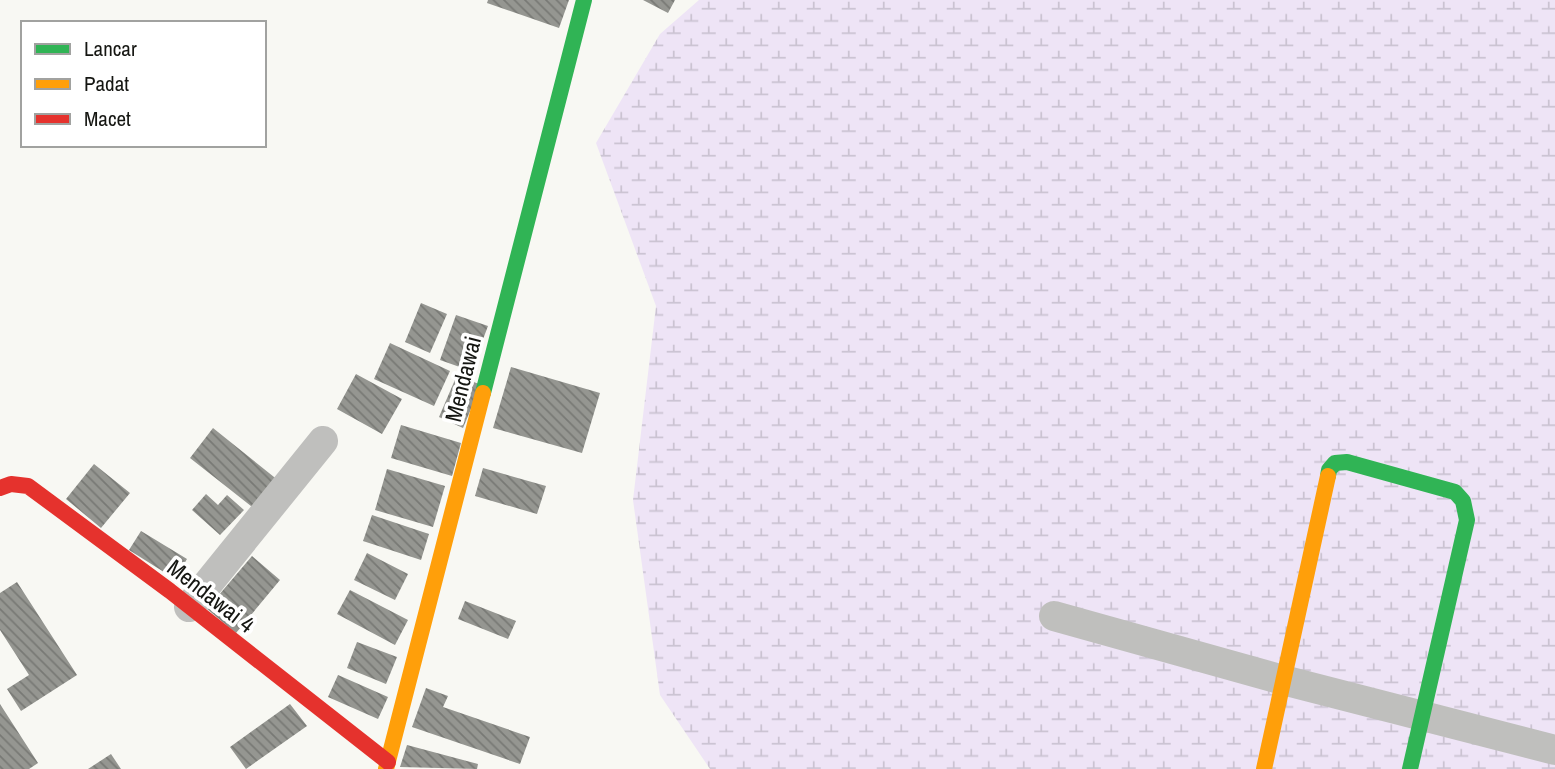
<svg xmlns="http://www.w3.org/2000/svg" width="1555" height="769" viewBox="0 0 1555 769" font-family="'Archivo Narrow',sans-serif">
	<style>
		.wetland { fill: url(#wetland-marsh) }
		.building { fill: url(#building-back-hatch) }
		.lines { fill: none; stroke-linecap: round; stroke-linejoin: round }
		.street { stroke: #bfbfbd; stroke-width: 30 }
		.fast { stroke: #30b455; stroke-width: 16 }
		.slow { stroke: #ff9f0a; stroke-width: 16 }
		.jam { stroke: #e5322d; stroke-width: 16 }
		.labels { text-anchor: middle; stroke-width: 7; stroke-linejoin: round; paint-order: stroke }
		.street-label { font-size: 23px; fill: #151612; stroke: #fff }
	</style>
	<defs>
		<pattern id="wetland-marsh" width="20" height="14" patternUnits="userSpaceOnUse" patternTransform="scale(1.75)"><rect width="20" height="14" fill="#eee4f6"/><path d="M1 5h8M5 5V1M11 12h8M15 12V8" fill="none" stroke="#cbc3d2"/></pattern>
		<pattern id="building-back-hatch" width="6" height="6" patternUnits="userSpaceOnUse" patternTransform="scale(1.75)"><rect width="6" height="6" fill="#959691"/><path d="M-1 5l2 2M0 0l6 6M5-1l2 2" fill="none" stroke="#787975"/></pattern>
	</defs>
	<rect width="100%" height="100%" fill="#f8f8f3"/>
	<path class="wetland" d="M 699,0 L 1555,0 L 1555,769 L 710,769 L 660,695 L 633,500 L 656,306 L 596,143 L 660,34 Z"/>
	<path class="building" d="M 488,0 L 569,0 L 559,28 L 487,3 Z
		M 643,0 L 675,0 L 668,13 Z
		M 421,303 L 447,314 L 430,353 L 405,342 Z
		M 456,315 L 488,326 L 471,371 L 440,360 Z
		M 390,343 L 450,371 L 434,406 L 374,379 Z
		M 511,367 L 600,393 L 582,453 L 493,428 Z
		M 356,374 L 402,399 L 382,434 L 337,409 Z
		M 457,375 L 481,385 L 463,428 L 439,417 Z
		M 401,425 L 461,443 L 452,476 L 391,458 Z
		M 213,428 L 279,481 L 256,510 L 190,458 Z
		M 94,464 L 130,493 L 101,528 L 66,499 Z
		M 483,468 L 546,486 L 537,514 L 475,496 Z
		M 387,469 L 445,486 L 433,527 L 375,510 Z
		M 206,494 L 218,505 L 227,495 L 244,510 L 220,535 L 192,510 Z
		M 372,515 L 429,534 L 421,560 L 363,541 Z
		M 141,531 L 187,559 L 175,579 L 129,550 Z
		M 367,553 L 408,574 L 395,600 L 354,580 Z
		M 252,556 L 280,580 L 236,633 L 207,609 Z
		M 17,582 L 77,675 L 21,711 L 7,689 L 29,675 L 0,630 L 0,593 Z
		M 350,590 L 408,620 L 395,645 L 337,614 Z
		M 465,601 L 516,621 L 508,639 L 458,619 Z
		M 357,642 L 397,657 L 386,684 L 347,668 Z
		M 338,675 L 388,697 L 378,719 L 328,697 Z
		M 426,688 L 448,696 L 443,707 L 530,737 L 520,764 L 412,727 Z
		M 0,704 L 38,763 L 29,769 L 0,769 Z
		M 290,704 L 307,726 L 246,769 L 230,747 Z
		M 407,745 L 478,764 L 477,769 L 400,767 Z
		M 111,754 L 121,769 L 88,769 Z"/>
	<g class="lines">
		<path class="street" d="M 189,607 L 323,441
			M 1054,616 L 1283,680 L 1555,750"/>
		<path class="fast" d="M 483,393 L 584,0
			M 1328,476 L 1329,470 L 1335,463 L 1347,462 L 1455,492 L 1463,501 L 1467,520 L 1410,769"/>
		<path class="slow" d="M 386,769 L 483,393
			M 1264,769 L 1328,476"/>
		<path class="jam" d="M 0,488 L 11,484 L 28,486 L 170,591 L 388,762"/>
	</g>
	<g class="labels">
		<g class="street-label">
			<text transform="translate(463 379) rotate(-76)" y="8">Mendawai</text>
			<text transform="translate(211 596) rotate(38)" y="8">Mendawai 4</text>
		</g>
	</g>
	<rect x="21" y="21" width="245" height="126" fill="#ffffff" stroke="#a1a2a0" stroke-width="2"/>
	<rect x="35" y="44" width="35" height="10" fill="#30b455" stroke="#a1a2a0" stroke-width="2"/>
	<text x="84" y="56" font-size="21" fill="#151612">Lancar</text>
	<rect x="35" y="79" width="35" height="10" fill="#ff9f0a" stroke="#a1a2a0" stroke-width="2"/>
	<text x="84" y="91" font-size="21" fill="#151612">Padat</text>
	<rect x="35" y="114" width="35" height="10" fill="#e5322d" stroke="#a1a2a0" stroke-width="2"/>
	<text x="84" y="126" font-size="21" fill="#151612">Macet</text>
</svg>
